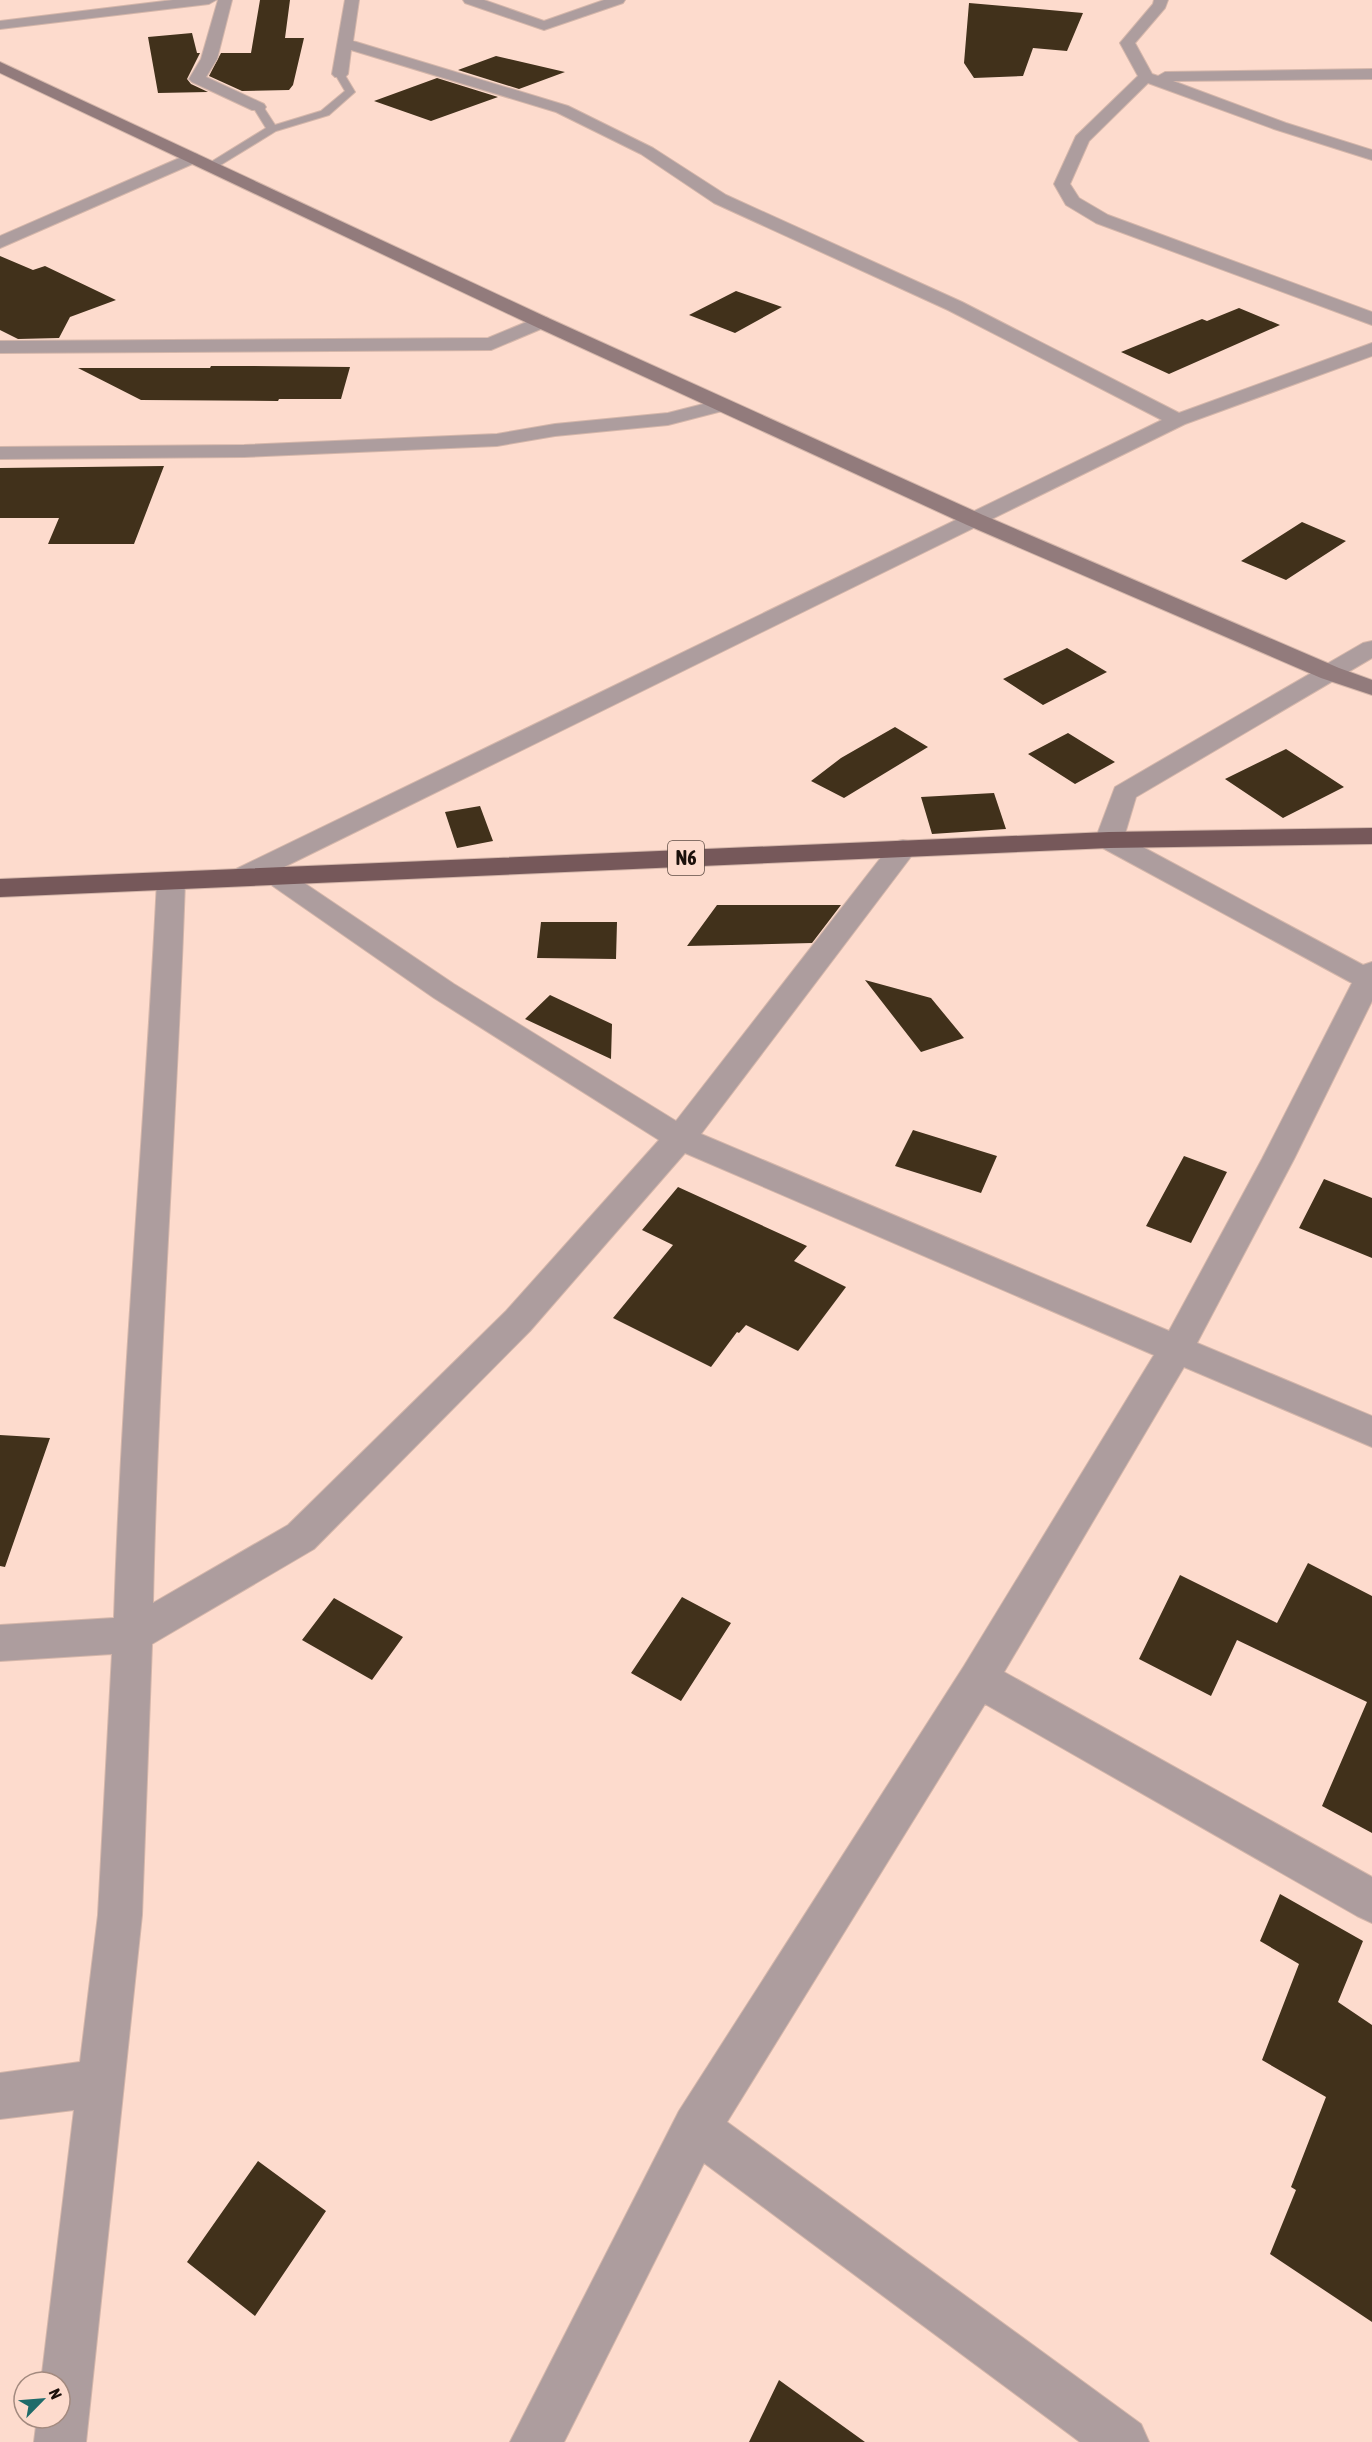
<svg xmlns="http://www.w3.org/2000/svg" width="1372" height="2442" viewBox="0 0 1372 2442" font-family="'Asap Condensed',sans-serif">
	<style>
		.building { fill: #41311b }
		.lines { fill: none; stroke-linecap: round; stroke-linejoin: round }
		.service-casing { stroke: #d4b6aa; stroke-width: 2 }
		.minor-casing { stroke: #d4b6aa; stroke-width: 2 }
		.secondary-casing { stroke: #d4b6aa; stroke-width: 2 }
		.trunk-casing { stroke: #d4b6aa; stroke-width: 2 }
		.service { fill: #ad9d9e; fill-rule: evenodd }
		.minor { fill: #ad9d9e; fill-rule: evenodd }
		.secondary { fill: #927b7c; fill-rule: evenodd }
		.trunk { fill: #76585a; fill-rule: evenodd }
		.labels { text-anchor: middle; stroke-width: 6; stroke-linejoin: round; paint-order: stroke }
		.shield { fill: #fddbcd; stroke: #5f4d45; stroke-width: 1.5 }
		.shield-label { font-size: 20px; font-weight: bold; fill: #1b100b }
	</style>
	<rect width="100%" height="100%" fill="#fddbcd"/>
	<path class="building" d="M 260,0 L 290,0 L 285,38 L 304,38 L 293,85 L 289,90 L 242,91 L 209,76 L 221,53 L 251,53 Z
		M 969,3 L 1083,13 L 1067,51 L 1033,48 L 1023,76 L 974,78 L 964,63 Z
		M 192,33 L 197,53 L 200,53 L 187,79 L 191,84 L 208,92 L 158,93 L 148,37 Z
		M 496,56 L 565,72 L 519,89 L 458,70 Z
		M 437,78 L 498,97 L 431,121 L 374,101 Z
		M 0,256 L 33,270 L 45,266 L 116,300 L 70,317 L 59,338 L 18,339 L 0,330 Z
		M 736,291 L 782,307 L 735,333 L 689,315 Z
		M 1239,308 L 1280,325 L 1169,374 L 1121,352 L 1202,319 L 1207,321 Z
		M 211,366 L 248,366 L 350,367 L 341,399 L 279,399 L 278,401 L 141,400 L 78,368 L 210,368 Z
		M 164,466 L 134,544 L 48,544 L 59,518 L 0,518 L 0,468 Z
		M 1302,522 L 1346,541 L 1286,580 L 1241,561 Z
		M 1067,648 L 1107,672 L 1043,705 L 1003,679 Z
		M 895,727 L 928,747 L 844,798 L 811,781 L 841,758 Z
		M 1068,733 L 1115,762 L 1075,784 L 1028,754 Z
		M 1286,749 L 1344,787 L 1283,818 L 1225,779 Z
		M 994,793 L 1006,829 L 932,834 L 921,797 Z
		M 480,806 L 493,841 L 457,848 L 445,812 Z
		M 717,905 L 841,905 L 812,943 L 687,946 Z
		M 541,922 L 617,922 L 616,959 L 537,958 Z
		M 865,980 L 931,998 L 964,1038 L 921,1052 Z
		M 550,995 L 612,1024 L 611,1059 L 525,1019 Z
		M 913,1130 L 997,1156 L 981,1193 L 895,1166 Z
		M 1184,1156 L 1227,1172 L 1191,1243 L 1146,1226 Z
		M 1324,1179 L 1372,1198 L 1372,1258 L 1299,1228 Z
		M 678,1187 L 807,1246 L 794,1261 L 846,1287 L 798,1351 L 746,1325 L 739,1333 L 737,1332 L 711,1367 L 613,1318 L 673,1245 L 642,1230 Z
		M 0,1435 L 50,1438 L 5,1567 L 0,1566 Z
		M 1308,1563 L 1372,1596 L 1372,1833 L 1322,1806 L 1367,1702 L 1237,1640 L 1211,1696 L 1139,1659 L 1180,1575 L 1277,1623 Z
		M 682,1597 L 731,1623 L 681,1701 L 631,1673 Z
		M 334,1598 L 403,1637 L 372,1680 L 302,1640 Z
		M 1280,1894 L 1363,1941 L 1338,2002 L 1372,2025 L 1372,2322 L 1270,2254 L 1296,2190 L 1291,2187 L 1326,2097 L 1262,2060 L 1299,1964 L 1260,1941 Z
		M 258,2161 L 326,2211 L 255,2316 L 187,2262 Z
		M 779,2380 L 865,2442 L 749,2442 Z"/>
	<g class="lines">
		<defs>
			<path id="service" d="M 337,72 L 343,72 L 355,92 L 329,115 L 276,131 L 214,169 L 206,169 L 206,165 L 266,128 L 253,107 L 254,105 L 262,105 L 275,125 L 321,111 L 345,91 L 335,74 Z"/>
			<path id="minor" d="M 173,0 L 216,0 L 209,4 L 0,29 L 0,21 Z
				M 218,0 L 232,0 L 217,59 L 206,77 L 264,104 L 266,107 L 264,110 L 252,110 L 192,82 L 189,79 L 201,59 Z
				M 345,0 L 359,0 L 353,41 L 568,106 L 653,148 L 726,195 L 962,302 L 1179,413 L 1372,343 L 1372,356 L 1185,424 L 282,868 L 454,984 L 676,1121 L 893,842 L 903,840 L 913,842 L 917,848 L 913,854 L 701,1134 L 1169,1331 L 1262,1159 L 1352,983 L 1099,846 L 1095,840 L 1115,787 L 1363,643 L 1372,641 L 1372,658 L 1136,797 L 1124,837 L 1363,965 L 1372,962 L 1372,1001 L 1294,1159 L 1197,1343 L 1372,1416 L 1372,1447 L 1184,1367 L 1004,1672 L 1372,1877 L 1372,1923 L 1357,1916 L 985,1704 L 727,2122 L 1141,2424 L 1149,2442 L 1080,2442 L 704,2163 L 564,2442 L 510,2442 L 679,2111 L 964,1666 L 1154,1355 L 685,1153 L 530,1331 L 314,1549 L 152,1644 L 142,1915 L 86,2442 L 34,2442 L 37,2418 L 60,2418 L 60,2382 L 41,2382 L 74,2110 L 0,2119 L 0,2073 L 80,2062 L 98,1915 L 112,1654 L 0,1661 L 0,1625 L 114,1618 C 122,1372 145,1127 157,881 L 161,875 L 171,872 L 181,875 L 185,881 C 177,1122 158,1362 153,1603 L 288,1525 L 506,1311 L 659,1140 L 434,998 L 267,882 L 264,877 L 242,886 L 232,883 L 228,877 L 232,871 L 1162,420 L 948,310 L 714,203 L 641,154 L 556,112 L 351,50 L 348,74 L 345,77 L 335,77 L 332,74 Z
				M 463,0 L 484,0 L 544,21 L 604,0 L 625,0 L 623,3 L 544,30 L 465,3 Z
				M 1154,0 L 1168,0 L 1165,8 L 1135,43 L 1152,74 L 1158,76 L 1165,72 L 1372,69 L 1372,79 L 1173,81 L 1286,123 L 1372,150 L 1372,160 L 1274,129 L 1148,83 L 1089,141 L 1070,184 L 1079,198 L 1108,215 L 1372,312 L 1372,325 L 1096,223 L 1066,205 L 1054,184 L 1076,136 L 1138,76 L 1120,43 L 1153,4 Z
				M 191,153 L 197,154 L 199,158 L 197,162 L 0,248 L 0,236 Z
				M 541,316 L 548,318 L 551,322 L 548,326 L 491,350 L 0,353 L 0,341 L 488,338 Z
				M 723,399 L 730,401 L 733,405 L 730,409 L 668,425 L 555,436 L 497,446 L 244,457 L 0,459 L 0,447 L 244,445 L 497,434 L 555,424 L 668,413 Z"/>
			<path id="secondary" d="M 0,62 L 548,318 L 983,515 L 1339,668 L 1372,680 L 1372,695 L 1321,678 L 967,525 L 534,326 L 0,73 Z"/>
			<path id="trunk" d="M 1372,828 L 1372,844 L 1109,848 L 0,897 L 0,879 L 1109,832 Z"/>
		</defs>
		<use href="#service" class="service-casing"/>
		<use href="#minor" class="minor-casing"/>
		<use href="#secondary" class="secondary-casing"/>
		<use href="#trunk" class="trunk-casing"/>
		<use href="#service" class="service"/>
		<use href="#minor" class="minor"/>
		<use href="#secondary" class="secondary"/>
		<use href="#trunk" class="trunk"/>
	</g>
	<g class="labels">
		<rect class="shield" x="668" y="841" width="36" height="34" rx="4.5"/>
		<g class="shield-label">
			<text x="686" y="865">N6</text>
		</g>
	</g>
	<g transform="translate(42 2400) rotate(65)"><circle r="28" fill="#fddbcd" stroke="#a38a7f" stroke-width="1.5"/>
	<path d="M0-4.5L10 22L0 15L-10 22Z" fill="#1f6b6a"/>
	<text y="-9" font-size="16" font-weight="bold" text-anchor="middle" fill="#1b100b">N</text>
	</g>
</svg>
